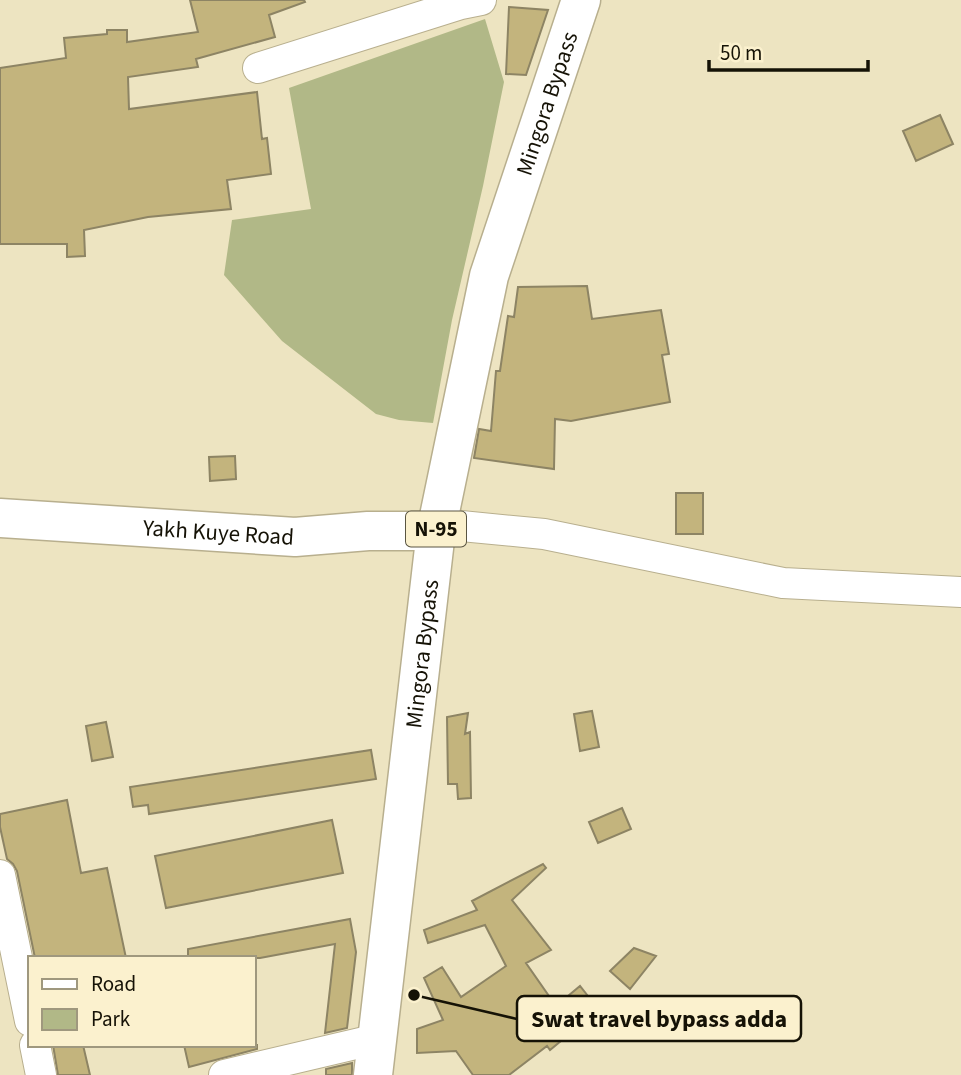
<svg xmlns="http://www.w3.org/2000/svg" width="961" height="1075" viewBox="0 0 961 1075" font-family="'Source Sans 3',sans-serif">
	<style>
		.green { fill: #b1b887 }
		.building { fill: #c3b47d; stroke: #8d8464; stroke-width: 2 }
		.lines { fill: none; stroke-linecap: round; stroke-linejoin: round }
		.minor-casing { stroke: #b8af8e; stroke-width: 32 }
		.major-casing { stroke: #b8af8e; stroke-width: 41 }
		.highway-casing { stroke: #b8af8e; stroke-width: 41 }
		.minor { stroke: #fff; stroke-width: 30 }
		.major { stroke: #fff; stroke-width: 38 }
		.highway { stroke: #fff; stroke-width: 38 }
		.labels { text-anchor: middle; stroke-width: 5; stroke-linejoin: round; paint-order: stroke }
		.shield { fill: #fbf1ce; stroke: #5a5542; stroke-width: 2 }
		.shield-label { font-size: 21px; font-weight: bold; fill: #151206 }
		.street-label { font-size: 23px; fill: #151206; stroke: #fbf1ce }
		.leader { fill: none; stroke: #151206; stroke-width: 2.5 }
		.callout-dot { fill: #151206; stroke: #fbf1ce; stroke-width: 2.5 }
		.callout { fill: #fbf1ce; stroke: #151206; stroke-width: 2.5 }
		.callout-label { font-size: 24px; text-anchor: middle; font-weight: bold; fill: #151206 }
	</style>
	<rect width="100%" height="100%" fill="#ede4c1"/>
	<path class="green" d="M 485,19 L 504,82 L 483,186 L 452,320 L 433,423 L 399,420 L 376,414 L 282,341 L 224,275 L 232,220 L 311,209 L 289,88 Z"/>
	<path class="building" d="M 190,0 L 304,0 L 305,2 L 269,15 L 275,37 L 196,59 L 198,67 L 128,77 L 129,109 L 257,92 L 262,139 L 267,138 L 271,174 L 227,180 L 231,209 L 148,217 L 84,230 L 85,256 L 67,257 L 67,244 L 0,244 L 0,68 L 66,58 L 64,38 L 107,34 L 107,30 L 127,30 L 127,42 L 198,32 Z
		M 509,7 L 548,10 L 526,75 L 506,74 Z
		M 940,115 L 953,144 L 916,161 L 903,131 Z
		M 587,286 L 592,319 L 661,310 L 669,354 L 662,355 L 670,402 L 571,421 L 555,419 L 554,469 L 474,458 L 479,429 L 491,431 L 496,371 L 500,371 L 508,316 L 514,317 L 518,287 Z
		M 235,456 L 236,479 L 210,481 L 209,457 Z
		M 676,493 L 703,493 L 703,534 L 676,534 Z
		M 592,711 L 599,747 L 580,751 L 574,714 Z
		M 468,713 L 465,734 L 470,732 L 471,798 L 458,799 L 457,784 L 448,784 L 447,717 Z
		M 106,722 L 113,757 L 92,761 L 86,726 Z
		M 371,750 L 376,779 L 149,814 L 148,805 L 133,807 L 130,787 Z
		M 67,800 L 81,873 L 107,868 L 126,958 L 35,958 L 17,871 L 13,864 L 7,859 L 0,827 L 0,814 Z
		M 622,808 L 631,829 L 598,843 L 589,822 Z
		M 332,820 L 343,873 L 166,908 L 155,856 Z
		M 543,864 L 546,868 L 512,900 L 551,950 L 526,963 L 556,1006 L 580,986 L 602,1014 L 582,1029 L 579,1026 L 550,1050 L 547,1046 L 509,1075 L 473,1075 L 456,1051 L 417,1053 L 417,1029 L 443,1020 L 424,978 L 442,967 L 461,997 L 506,966 L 485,925 L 428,943 L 424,930 L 477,910 L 472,901 Z
		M 350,919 L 356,952 L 347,1028 L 325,1033 L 335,944 L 260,958 L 188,958 L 188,949 Z
		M 634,948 L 656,956 L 630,989 L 610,971 Z
		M 53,1045 L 83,1045 L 90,1075 L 58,1075 Z
		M 184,1045 L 257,1045 L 257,1049 L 189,1067 Z
		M 352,1063 L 352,1075 L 326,1075 L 326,1069 Z"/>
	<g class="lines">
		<defs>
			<path id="minor" d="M 258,68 L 461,4 L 481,0
				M 436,531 L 451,525 L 544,534 L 783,583 L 961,592
				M 0,875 L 30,1021
				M 35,1045 L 41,1075
				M 224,1075 L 377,1039"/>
			<g id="major">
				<path id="s1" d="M 0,518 L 295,537 L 368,531 L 436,531"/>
			</g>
			<g id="highway">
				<path id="s2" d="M 373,1075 L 436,531 L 489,276 L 581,0"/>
			</g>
		</defs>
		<use href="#minor" class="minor-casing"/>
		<use href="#major" class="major-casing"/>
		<use href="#highway" class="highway-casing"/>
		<use href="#minor" class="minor"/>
		<use href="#major" class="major"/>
		<use href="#highway" class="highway"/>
	</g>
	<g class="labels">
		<rect class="shield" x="406" y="511.5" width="60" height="35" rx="5"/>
		<g class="shield-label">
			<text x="436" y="536">N-95</text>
		</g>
		<g class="street-label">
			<text dy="8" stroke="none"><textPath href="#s2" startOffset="990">Mingora Bypass</textPath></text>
			<text dy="8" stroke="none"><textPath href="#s1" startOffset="219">Yakh Kuye Road</textPath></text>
			<text dy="8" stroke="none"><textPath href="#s2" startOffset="424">Mingora Bypass</textPath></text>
		</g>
	</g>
	<path class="leader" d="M414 995L517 1019"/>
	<circle class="callout-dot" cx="414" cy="995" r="7"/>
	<rect class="callout" x="517" y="996" width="284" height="45" rx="7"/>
	<g class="callout-label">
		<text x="659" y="1027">Swat travel bypass adda</text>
	</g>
	<rect x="28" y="956" width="228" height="91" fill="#fbf1ce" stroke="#9f987e" stroke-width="2"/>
	<rect x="42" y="979" width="35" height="10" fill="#ffffff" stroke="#9f987e" stroke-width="2"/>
	<text x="91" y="991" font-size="21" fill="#151206">Road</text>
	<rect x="42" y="1009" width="35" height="21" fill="#b1b887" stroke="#9f987e" stroke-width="2"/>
	<text x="91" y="1026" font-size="21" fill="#151206">Park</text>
	<path d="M709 60v10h159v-10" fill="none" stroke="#151206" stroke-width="3.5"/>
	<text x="720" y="60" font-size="21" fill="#151206" stroke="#fbf1ce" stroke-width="5" paint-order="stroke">50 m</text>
</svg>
